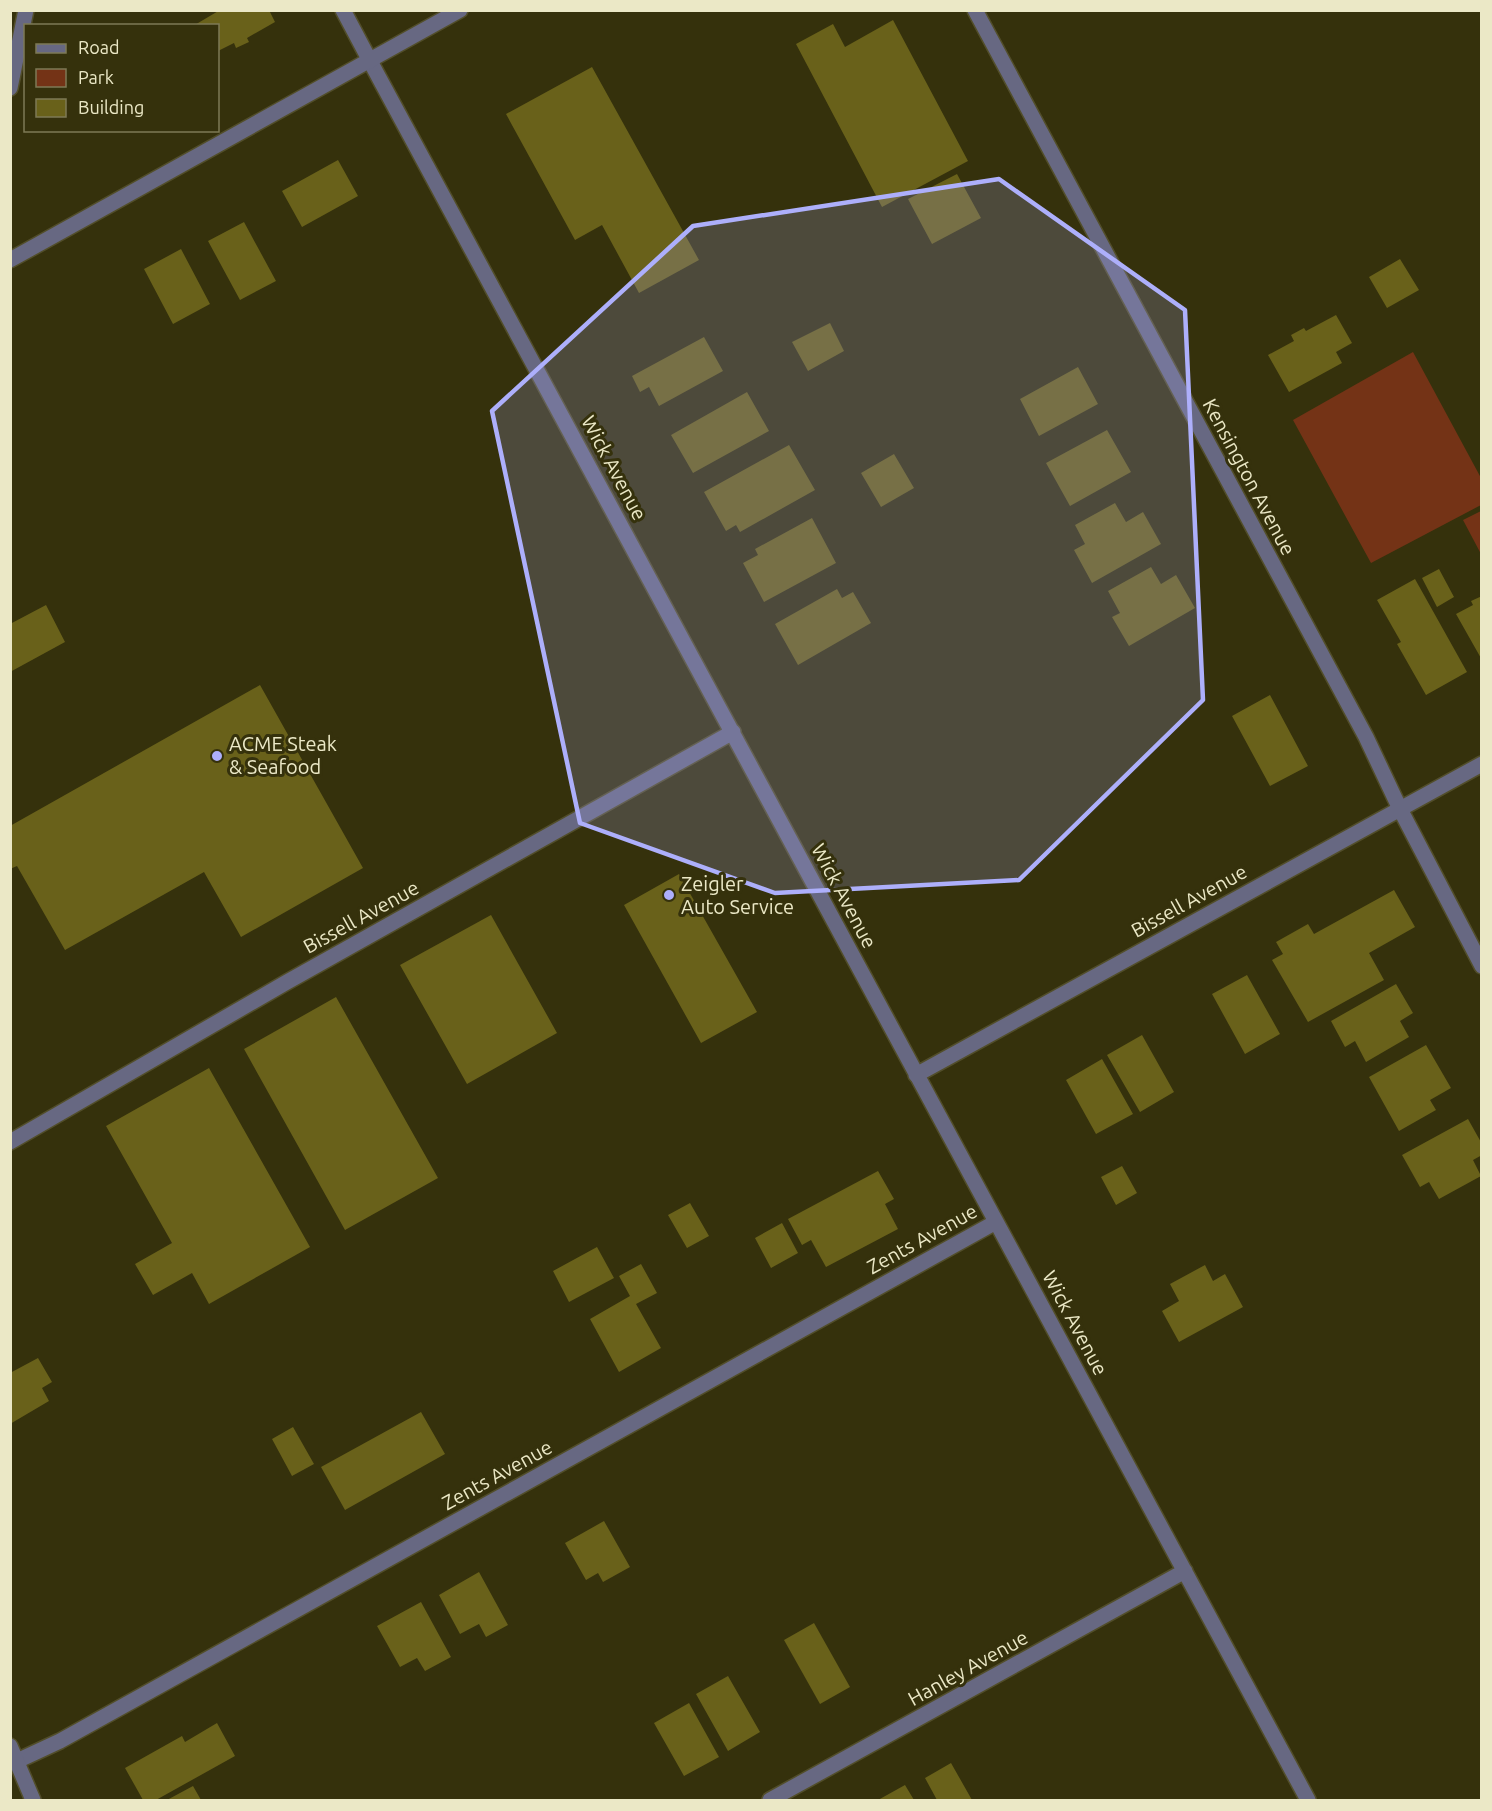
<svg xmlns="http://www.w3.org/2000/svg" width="1492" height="1811" viewBox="0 0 1492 1811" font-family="Ubuntu,sans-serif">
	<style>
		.green { fill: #743316 }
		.building { fill: #69611a }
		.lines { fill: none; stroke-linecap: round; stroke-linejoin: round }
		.minor-casing { stroke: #524e2a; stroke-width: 18 }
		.tertiary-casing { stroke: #524e2a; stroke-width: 18 }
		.minor { stroke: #676882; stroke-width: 15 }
		.tertiary { stroke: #676882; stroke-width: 15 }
		.marked { fill: #adaffb; fill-opacity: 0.2; stroke: #adaffb; stroke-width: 4.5; stroke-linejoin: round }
		.poi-dot { fill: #adaffb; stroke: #35310c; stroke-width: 2 }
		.labels { text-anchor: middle; stroke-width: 6; stroke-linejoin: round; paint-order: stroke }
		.street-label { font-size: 20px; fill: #ebe8c6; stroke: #35310c }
		.poi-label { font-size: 20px; fill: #ebe8c6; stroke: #35310c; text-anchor: start }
	</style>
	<rect width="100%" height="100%" fill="#35310c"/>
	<path class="green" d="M 1413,352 L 1481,478 L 1481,505 L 1371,563 L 1293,420 Z
		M 1481,511 L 1481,554 L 1463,520 Z"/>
	<path class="building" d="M 220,10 L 269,10 L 275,22 L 247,38 L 249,42 L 236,48 L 234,43 L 218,51 L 218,26 L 193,26 Z
		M 893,20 L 968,161 L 882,207 L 796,44 L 833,24 L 845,47 Z
		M 592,67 L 699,260 L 639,293 L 602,225 L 575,240 L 506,114 Z
		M 338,160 L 358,196 L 302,227 L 282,191 Z
		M 957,174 L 981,218 L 932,244 L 908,199 Z
		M 244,222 L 276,281 L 240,300 L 208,241 Z
		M 181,249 L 210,304 L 173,324 L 144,269 Z
		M 1400,259 L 1419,290 L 1387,308 L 1369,277 Z
		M 1336,315 L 1352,343 L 1336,352 L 1342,363 L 1289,392 L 1268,355 L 1294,341 L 1291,335 L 1304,328 L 1306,331 Z
		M 830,323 L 844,351 L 808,371 L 792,342 Z
		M 704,337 L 723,371 L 659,406 L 649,387 L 640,392 L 632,376 Z
		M 1078,367 L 1098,404 L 1039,436 L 1020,399 Z
		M 747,392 L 769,431 L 693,473 L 671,435 Z
		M 1107,430 L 1131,472 L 1070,506 L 1046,463 Z
		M 789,445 L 815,490 L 740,532 L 736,525 L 726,531 L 704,492 Z
		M 894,454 L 914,488 L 881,507 L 861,473 Z
		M 1115,503 L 1126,522 L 1143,512 L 1161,544 L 1092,583 L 1074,550 L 1085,544 L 1075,525 Z
		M 812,518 L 836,563 L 764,602 L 743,563 L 758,555 L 755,549 Z
		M 1151,567 L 1161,584 L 1176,575 L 1195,608 L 1129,646 L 1112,617 L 1120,613 L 1108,591 Z
		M 1439,569 L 1454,597 L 1437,607 L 1422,578 Z
		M 1415,579 L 1467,672 L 1426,695 L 1397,644 L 1401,642 L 1377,600 Z
		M 837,589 L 842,598 L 853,592 L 871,623 L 798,665 L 775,624 Z
		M 1482,596 L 1482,660 L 1456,614 L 1473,605 L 1471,601 Z
		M 46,605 L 65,642 L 10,672 L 10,624 Z
		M 260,685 L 363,868 L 241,937 L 204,872 L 65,950 L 17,866 L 10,869 L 10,826 Z
		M 1270,695 L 1308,766 L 1270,786 L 1232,716 Z
		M 679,874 L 757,1012 L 701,1043 L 624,905 Z
		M 1394,890 L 1415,927 L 1369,953 L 1384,980 L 1308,1022 L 1272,960 L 1283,954 L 1276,942 L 1308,924 L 1314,934 Z
		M 491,915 L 557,1033 L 467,1084 L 400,965 Z
		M 1247,975 L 1280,1034 L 1245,1054 L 1212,994 Z
		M 1396,984 L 1413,1013 L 1400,1021 L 1409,1037 L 1366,1062 L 1355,1041 L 1345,1047 L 1331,1021 Z
		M 336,997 L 438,1178 L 345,1230 L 244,1049 Z
		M 1142,1035 L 1174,1092 L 1140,1112 L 1107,1055 Z
		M 1426,1045 L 1451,1088 L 1430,1100 L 1436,1110 L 1399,1131 L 1369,1077 Z
		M 1102,1059 L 1133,1114 L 1096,1134 L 1066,1080 Z
		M 209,1068 L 310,1247 L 209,1304 L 192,1273 L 153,1295 L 135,1264 L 172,1243 L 106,1126 Z
		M 1468,1119 L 1482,1144 L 1482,1155 L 1473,1160 L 1481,1176 L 1439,1199 L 1429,1182 L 1420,1187 L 1402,1155 Z
		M 1122,1166 L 1137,1193 L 1116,1205 L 1101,1177 Z
		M 878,1171 L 894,1199 L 885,1204 L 898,1229 L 826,1267 L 811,1240 L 802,1245 L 788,1219 Z
		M 690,1203 L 709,1236 L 687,1248 L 668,1215 Z
		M 782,1223 L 798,1253 L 771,1268 L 755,1238 Z
		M 597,1247 L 614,1278 L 569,1302 L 553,1271 Z
		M 641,1264 L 657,1293 L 636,1304 L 661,1348 L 619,1372 L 590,1319 L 630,1296 L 619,1276 Z
		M 1205,1265 L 1213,1281 L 1225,1274 L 1243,1307 L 1179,1342 L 1162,1311 L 1179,1301 L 1170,1284 Z
		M 38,1358 L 52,1382 L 42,1388 L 49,1401 L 10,1424 L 10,1373 Z
		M 421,1412 L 445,1454 L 345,1510 L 321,1467 Z
		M 293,1427 L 314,1464 L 292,1476 L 272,1439 Z
		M 604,1521 L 630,1567 L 603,1582 L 598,1573 L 586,1580 L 565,1543 Z
		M 479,1572 L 508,1625 L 486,1637 L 479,1624 L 460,1634 L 439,1595 Z
		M 421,1602 L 451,1657 L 425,1671 L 417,1658 L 400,1667 L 377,1626 Z
		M 814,1623 L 850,1687 L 820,1704 L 784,1640 Z
		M 728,1676 L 760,1732 L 728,1751 L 696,1694 Z
		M 689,1703 L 719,1757 L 684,1776 L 654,1723 Z
		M 217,1723 L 235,1756 L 156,1800 L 143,1800 L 125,1768 L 182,1736 L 185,1742 Z
		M 951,1763 L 972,1800 L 937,1800 L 925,1778 Z
		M 905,1785 L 914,1800 L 878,1800 Z
		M 193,1786 L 201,1800 L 167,1800 Z"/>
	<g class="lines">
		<defs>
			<path id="minor" d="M 975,10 L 1366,737 L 1400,809 L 1482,966
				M 370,61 L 1308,1800
				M 916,1075 L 1482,764
				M 10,1142 L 287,982 L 733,732
				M 17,1761 L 60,1741 L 996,1222
				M 770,1800 L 1185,1571"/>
			<path id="tertiary" d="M 343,10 L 370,61
				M 10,88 L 26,10
				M 10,260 L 460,10
				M 10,1746 L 33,1800"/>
		</defs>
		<use href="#minor" class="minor-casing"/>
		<use href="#tertiary" class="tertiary-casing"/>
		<use href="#minor" class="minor"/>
		<use href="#tertiary" class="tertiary"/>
	</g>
	<path class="marked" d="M 999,179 L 1185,310 L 1203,700 L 1019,880 L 775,893 L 580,823 L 492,411 L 693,226 Z"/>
	<g class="poi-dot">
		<circle cx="217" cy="756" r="6"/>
		<circle cx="669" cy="895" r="6"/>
	</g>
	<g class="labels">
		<g class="street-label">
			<text transform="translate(614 468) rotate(62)" y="7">Wick Avenue</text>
			<text transform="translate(1249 477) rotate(62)" y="7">Kensington Avenue</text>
			<text transform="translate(844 896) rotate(62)" y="7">Wick Avenue</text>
			<text transform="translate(1189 901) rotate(-29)" y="7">Bissell Avenue</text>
			<text transform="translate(361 917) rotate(-29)" y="7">Bissell Avenue</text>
			<text transform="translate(922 1239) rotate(-29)" y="7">Zents Avenue</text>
			<text transform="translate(1075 1323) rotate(62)" y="7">Wick Avenue</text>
			<text transform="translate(497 1475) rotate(-29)" y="7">Zents Avenue</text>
			<text transform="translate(968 1668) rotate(-29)" y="7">Hanley Avenue</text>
		</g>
		<g class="poi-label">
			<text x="229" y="751">ACME Steak<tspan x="229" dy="23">&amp; Seafood</tspan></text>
			<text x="681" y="891">Zeigler<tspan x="681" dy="23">Auto Service</tspan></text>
		</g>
	</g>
	<rect width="1492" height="1811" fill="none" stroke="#ebe8c6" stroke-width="24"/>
	<rect x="24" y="24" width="195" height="108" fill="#35310c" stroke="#7e7a56" stroke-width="1.5"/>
	<rect x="36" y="44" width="30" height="9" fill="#676882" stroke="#7e7a56" stroke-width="1.5"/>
	<text x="78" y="54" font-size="18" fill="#ebe8c6">Road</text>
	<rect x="36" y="69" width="30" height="18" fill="#743316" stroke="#7e7a56" stroke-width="1.5"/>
	<text x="78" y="84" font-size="18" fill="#ebe8c6">Park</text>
	<rect x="36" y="99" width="30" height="18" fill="#69611a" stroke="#7e7a56" stroke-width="1.5"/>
	<text x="78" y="114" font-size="18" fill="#ebe8c6">Building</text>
</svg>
